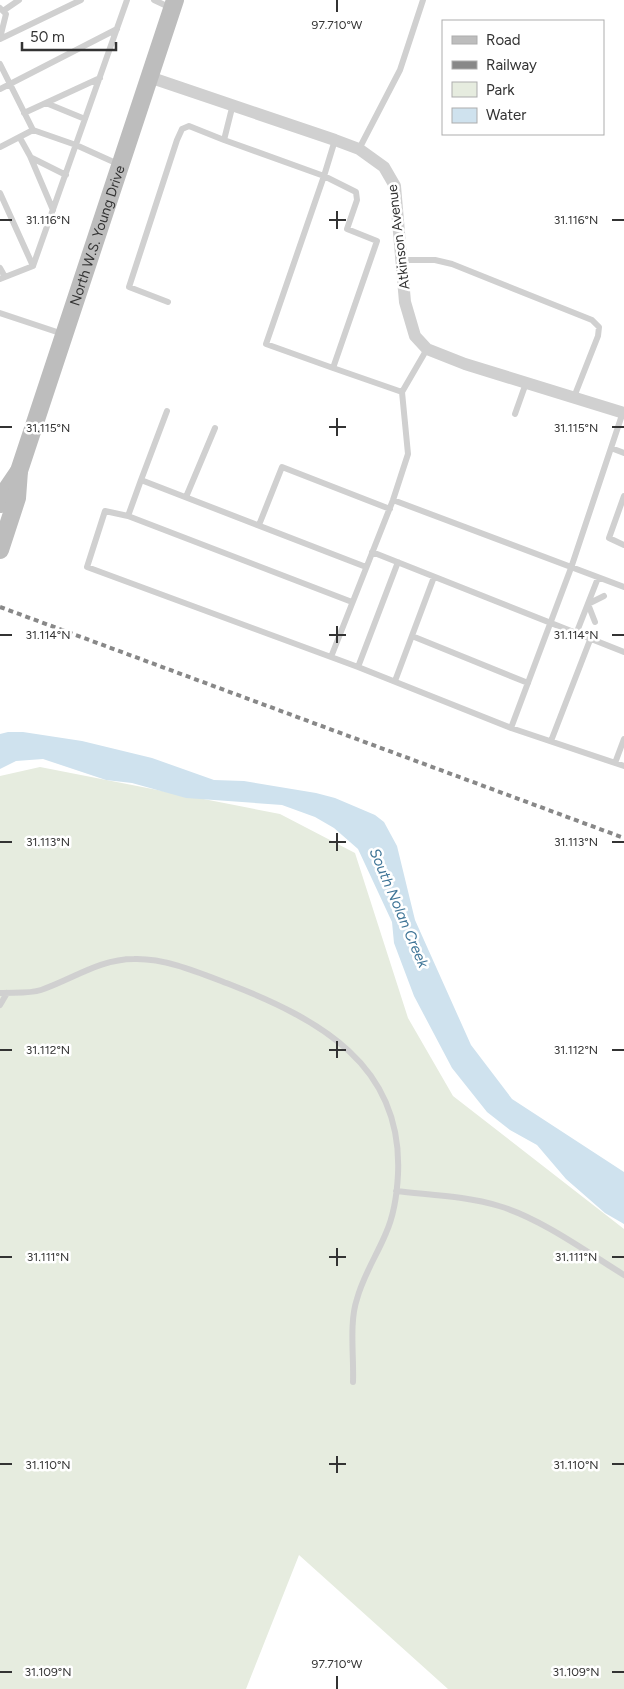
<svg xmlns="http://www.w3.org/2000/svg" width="624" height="1689" viewBox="0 0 624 1689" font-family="Figtree,sans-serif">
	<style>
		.green { fill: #e6ecdf }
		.water { fill: #cfe2ee }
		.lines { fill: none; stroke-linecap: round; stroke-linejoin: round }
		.service { stroke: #d0d0d0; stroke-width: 6 }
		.minor { stroke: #d0d0d0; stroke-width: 12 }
		.secondary { stroke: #bdbdbd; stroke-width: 18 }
		.rail { stroke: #888; stroke-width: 4; stroke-dasharray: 5 4; stroke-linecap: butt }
		.ticks { fill: none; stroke: #333; stroke-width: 2 }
		.labels { text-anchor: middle; stroke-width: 5; stroke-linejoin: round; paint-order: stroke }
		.street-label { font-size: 14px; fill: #333; stroke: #fff }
		.water-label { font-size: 15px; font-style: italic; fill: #3f7597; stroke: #fff }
		.ticks-label { font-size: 12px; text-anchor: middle; fill: #333; stroke: #fff; stroke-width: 5; stroke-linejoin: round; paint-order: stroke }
	</style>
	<rect width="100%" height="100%" fill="#fff"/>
	<path class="green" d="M 40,767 L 280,814 L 355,853 L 408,1018 L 453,1096 L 624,1229 L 624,1689 L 448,1689 L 299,1555 L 246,1689 L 0,1689 L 0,776 Z"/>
	<path class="water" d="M 8,732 L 23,732 L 82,741 L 152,758 L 214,780 L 244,781 L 316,793 L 335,798 L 375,815 L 384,822 L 397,846 L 415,920 L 471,1045 L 512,1099 L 624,1172 L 624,1224 L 605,1213 L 566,1179 L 537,1145 L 510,1130 L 487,1112 L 452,1068 L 414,996 L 394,943 L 392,922 L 358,849 L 334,828 L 315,817 L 282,805 L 186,798 L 132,783 L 106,780 L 43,759 L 16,761 L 0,769 L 0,734 Z"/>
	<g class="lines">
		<path class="service" d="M 154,0 L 171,8
			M 0,8 L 6,14 L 0,38
			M 3,11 L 19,0
			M 0,39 L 81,0
			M 0,64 L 33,130 L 76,145 L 118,164
			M 0,89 L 117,29
			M 46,103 L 85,119
			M 233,104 L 224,140 L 324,176 L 335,140
			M 24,113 L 100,78
			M 20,138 L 30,156 L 53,210
			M 0,147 L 33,130
			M 359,149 L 400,70 L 423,0
			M 32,158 L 66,175
			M 0,193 L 33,266
			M 402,260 L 435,260 L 452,264 L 592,320 L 599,327 L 598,336 L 574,397
			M 0,268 L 5,277
			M 0,279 L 33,266 L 127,0
			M 168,302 L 129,287 L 177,140 L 182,129 L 189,126 L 224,140
			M 0,313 L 63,334
			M 333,368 L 266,344 L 324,176 L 356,192 L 357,200 L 347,229 L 377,241 L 333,368 L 402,392 L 427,349
			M 167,411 L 141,480 L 366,567
			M 515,414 L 526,383
			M 611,448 L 624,453
			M 624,496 L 609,538 L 624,545
			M 186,497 L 215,428
			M 393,500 L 624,587
			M 128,516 L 141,480
			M 259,525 L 282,467 L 390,509
			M 372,552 L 624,652
			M 398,562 L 358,667 L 511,728 L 571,568 L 623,412
			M 595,622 L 588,604 L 604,596
			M 576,634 L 598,578
			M 412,636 L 528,683
			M 331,657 L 87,567 L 105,511 L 128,516 L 352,602
			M 358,667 L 331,657 L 393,500 L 408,454 L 402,392
			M 395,681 L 434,577
			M 511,728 L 624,766
			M 551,741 L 590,640
			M 615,763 L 624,739
			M 0,993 C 13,992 29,994 41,990 C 73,979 100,959 134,959 C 166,958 200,973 229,984 C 318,1019 403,1064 398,1174 C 397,1195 394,1215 386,1233 C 377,1255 363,1276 357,1299 C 349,1322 354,1357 353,1382
			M 0,1005 L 7,993
			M 396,1191 C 430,1195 467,1196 499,1206 C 540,1218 587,1252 624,1275"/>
		<path class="minor" d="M 149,77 L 335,140 L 359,149 L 384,167 L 395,186 L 405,302 L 415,336 L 427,349 L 465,364 L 624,413"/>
		<g class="secondary">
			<path d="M 0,504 L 4,493 L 19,471"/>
			<path id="s1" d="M 0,550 L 17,498 L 19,471 L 175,0"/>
		</g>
		<path class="rail" d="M 0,607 L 624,838"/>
	</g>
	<path class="ticks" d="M 337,0 L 337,12M 337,211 L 337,229M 0,220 L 12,220M 329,220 L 346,220M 612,220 L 624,220M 337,418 L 337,436M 0,427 L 12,427M 329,427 L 346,427M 612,427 L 624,427M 337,626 L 337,643M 0,635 L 12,635M 329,635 L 346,635M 612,635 L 624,635M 337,833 L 337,851M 0,842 L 12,842M 329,842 L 346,842M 612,842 L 624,842M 337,1041 L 337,1058M 0,1050 L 12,1050M 329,1050 L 346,1050M 612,1050 L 624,1050M 337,1248 L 337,1266M 0,1257 L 12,1257M 329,1257 L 346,1257M 612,1257 L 624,1257M 337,1456 L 337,1473M 0,1464 L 12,1464M 329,1464 L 346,1464M 612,1464 L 624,1464M 0,1672 L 12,1672M 612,1672 L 624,1672M 337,1676 L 337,1689"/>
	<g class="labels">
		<g class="street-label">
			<text dy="5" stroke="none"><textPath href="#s1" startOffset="330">North W.S. Young Drive</textPath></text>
			<text transform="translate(398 237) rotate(-97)" y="5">Atkinson Avenue</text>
		</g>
		<g class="water-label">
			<text transform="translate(399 908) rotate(67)" y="5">South Nolan Creek</text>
		</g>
	</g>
	<g class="ticks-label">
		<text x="337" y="29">97.710°W</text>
		<text x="48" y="224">31.116°N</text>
		<text x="576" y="224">31.116°N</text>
		<text x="48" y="432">31.115°N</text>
		<text x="576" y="432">31.115°N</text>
		<text x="48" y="639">31.114°N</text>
		<text x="576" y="639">31.114°N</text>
		<text x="48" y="846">31.113°N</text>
		<text x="576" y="846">31.113°N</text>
		<text x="48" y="1054">31.112°N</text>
		<text x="576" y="1054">31.112°N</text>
		<text x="48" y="1261">31.111°N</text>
		<text x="576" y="1261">31.111°N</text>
		<text x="48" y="1469">31.110°N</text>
		<text x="576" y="1469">31.110°N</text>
		<text x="337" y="1668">97.710°W</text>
		<text x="48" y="1676">31.109°N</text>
		<text x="576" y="1676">31.109°N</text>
	</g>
	<rect x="442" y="20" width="162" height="115" fill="#ffffff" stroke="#adadad"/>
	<rect x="452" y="36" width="25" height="8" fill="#bdbdbd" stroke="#adadad"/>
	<text x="486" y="45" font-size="15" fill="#333333">Road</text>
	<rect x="452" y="61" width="25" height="8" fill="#888888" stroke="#adadad"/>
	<text x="486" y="70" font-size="15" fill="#333333">Railway</text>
	<rect x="452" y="82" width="25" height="15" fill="#e6ecdf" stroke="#adadad"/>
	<text x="486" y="95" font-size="15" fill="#333333">Park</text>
	<rect x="452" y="108" width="25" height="15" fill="#cfe2ee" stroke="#adadad"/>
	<text x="486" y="120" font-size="15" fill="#333333">Water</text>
	<path d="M22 42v8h94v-8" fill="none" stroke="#333333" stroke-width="2.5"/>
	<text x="30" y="42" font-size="15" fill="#333333" stroke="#ffffff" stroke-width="4" paint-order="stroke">50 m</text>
</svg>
